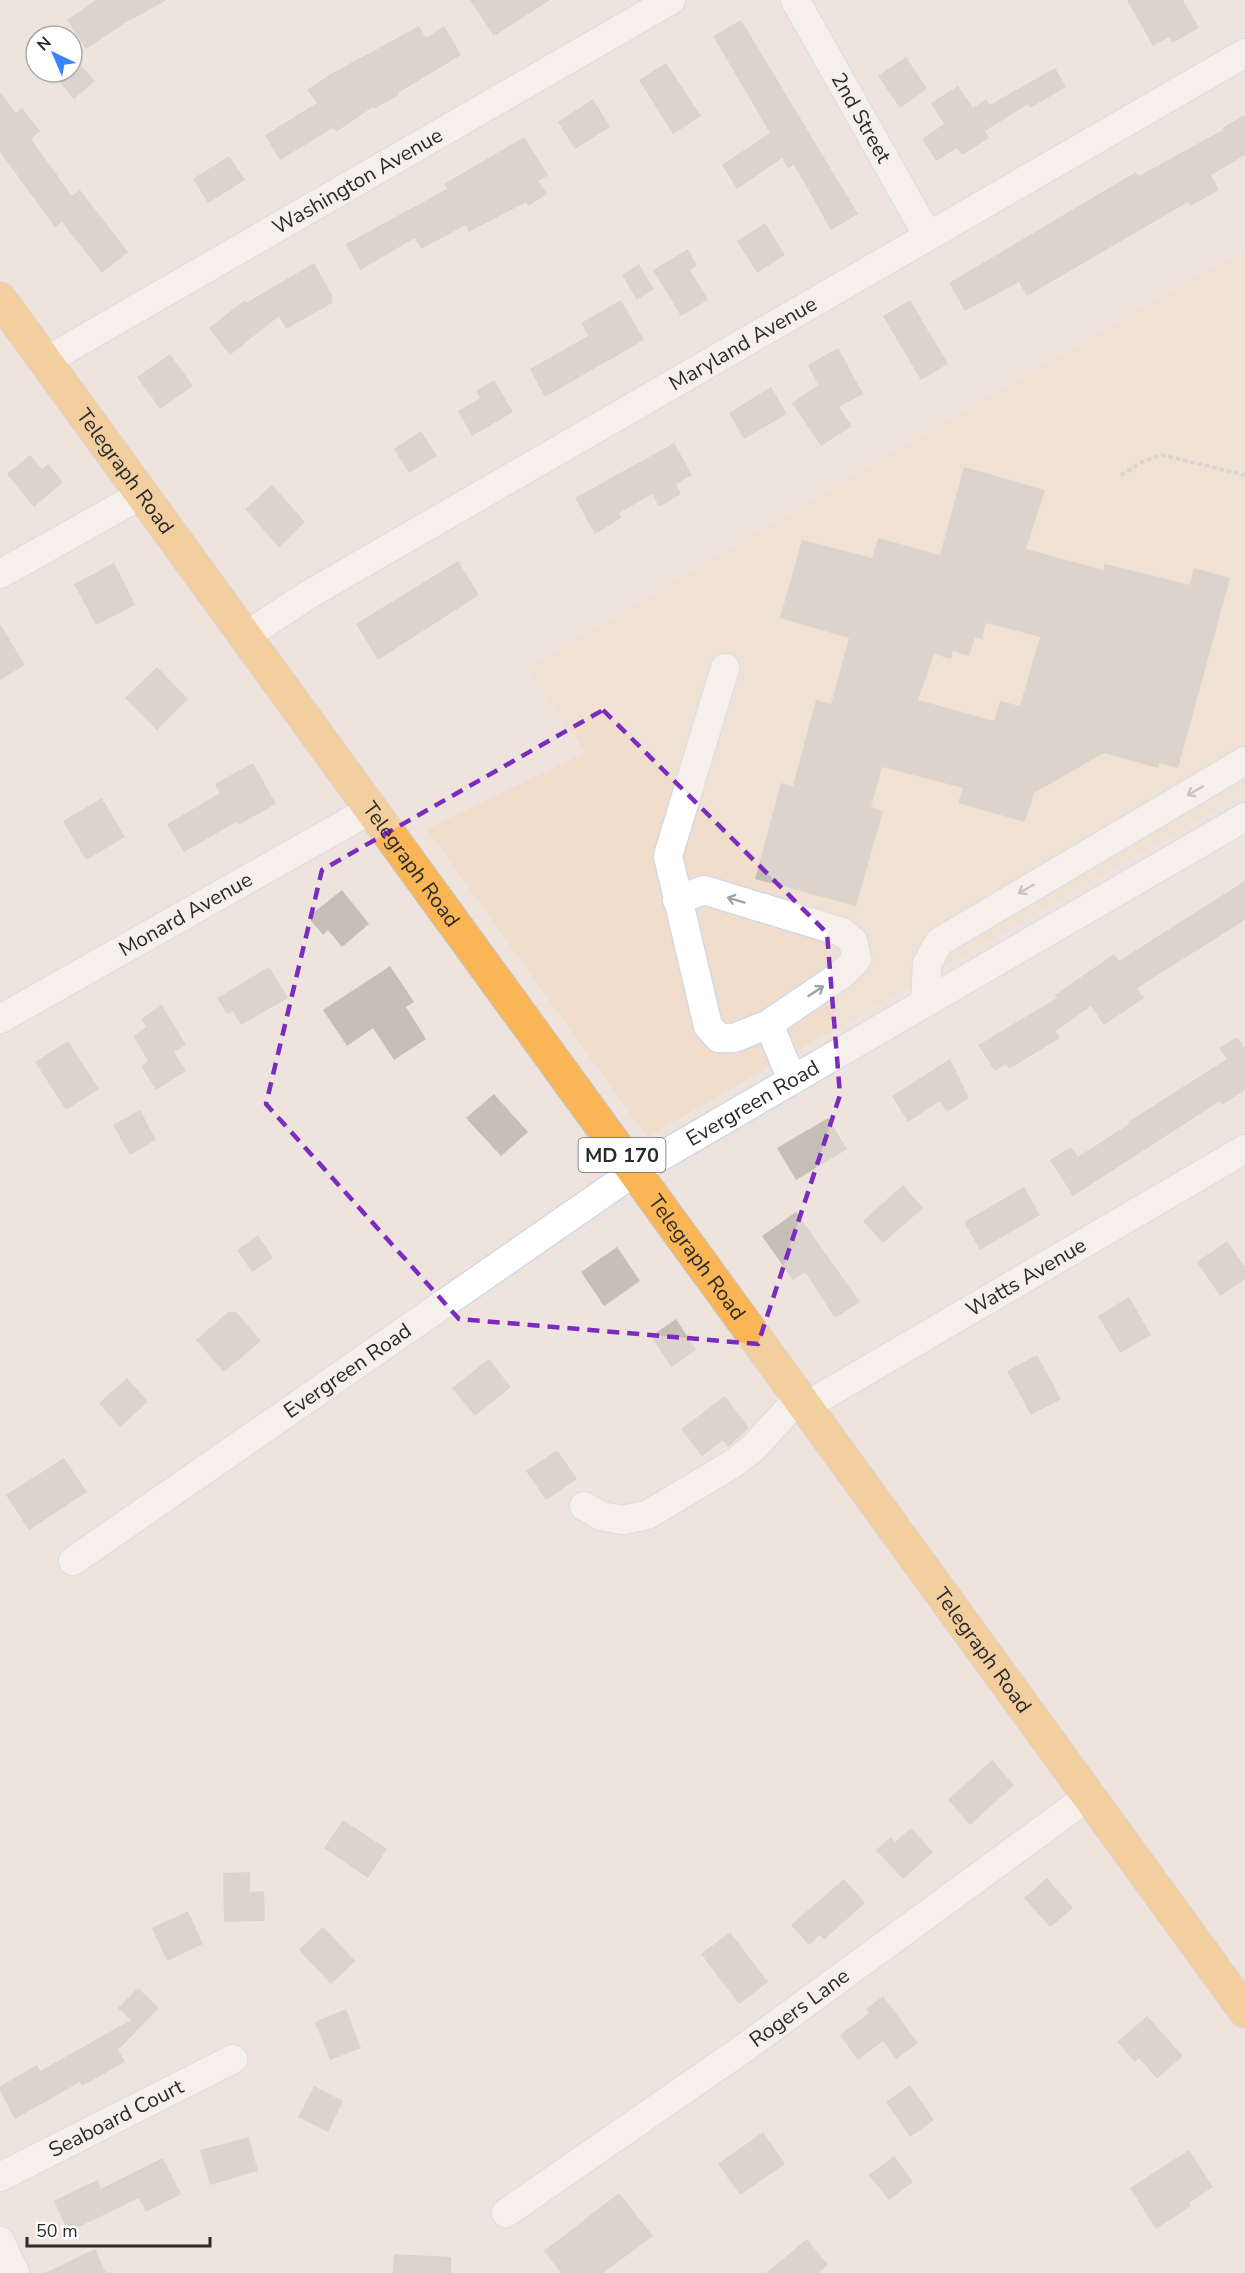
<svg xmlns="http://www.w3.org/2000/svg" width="1245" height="2273" viewBox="0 0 1245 2273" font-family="'Nunito Sans',sans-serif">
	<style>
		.education { fill: #f0ddcb }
		.building { fill: #c6bfb8; fill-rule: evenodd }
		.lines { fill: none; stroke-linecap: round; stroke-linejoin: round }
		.minor-casing { stroke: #d2d9e5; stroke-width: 31 }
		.major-casing { stroke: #c4c4c4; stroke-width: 35 }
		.path { stroke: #c4c4c4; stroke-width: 4; stroke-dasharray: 4.5 3; stroke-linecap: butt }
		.minor { stroke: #fff; stroke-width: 28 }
		.major { stroke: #f9b556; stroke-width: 33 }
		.oneway { stroke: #a0a0a0 }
		.marked { fill: none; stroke: #7b2cbf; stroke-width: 4.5; stroke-dasharray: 12 8; stroke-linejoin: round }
		.labels { text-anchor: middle; stroke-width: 4.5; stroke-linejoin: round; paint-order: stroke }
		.shield { fill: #fff; stroke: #6b6b6b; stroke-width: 1.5 }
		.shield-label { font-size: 20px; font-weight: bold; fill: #2b2b2b }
		.street-label { font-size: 21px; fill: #2b2b2b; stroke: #fff }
	</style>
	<rect width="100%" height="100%" fill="#eee3dd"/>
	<path class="education" d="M 1245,249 L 1245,793 L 647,1137 L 427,829 L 586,752 L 527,669 L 901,448 Z"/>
	<path class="building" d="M 96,0 L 167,0 L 125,23 L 86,49 L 67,20 Z
		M 470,0 L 550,0 L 494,36 Z
		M 1127,0 L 1183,0 L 1199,28 L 1172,43 L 1169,37 L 1153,46 Z
		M 741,20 L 858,214 L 831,230 L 794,165 L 788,168 L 782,158 L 737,189 L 722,165 L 770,133 L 713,36 Z
		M 419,26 L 426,38 L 444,26 L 461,55 L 398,93 L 399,95 L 374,109 L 373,107 L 336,132 L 333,128 L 280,160 L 265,135 L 317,103 L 307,90 L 329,75 Z
		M 906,57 L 927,89 L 900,108 L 878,76 Z
		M 76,60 L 95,81 L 74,99 L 56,78 L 62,72 L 72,72 L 72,63 Z
		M 666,63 L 701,116 L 673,134 L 639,80 Z
		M 1055,68 L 1066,87 L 1030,108 L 1028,104 L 985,131 L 989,138 L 962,155 L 957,148 L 936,161 L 922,139 L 944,124 L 931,103 L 958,86 L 973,108 L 986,99 L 990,105 Z
		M 0,92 L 16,113 L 22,108 L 40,131 L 31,139 L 72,196 L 80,190 L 128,252 L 102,273 L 62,222 L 55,227 L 0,152 Z
		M 593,99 L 610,127 L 575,149 L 558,122 Z
		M 1245,115 L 1245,155 L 1211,175 L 1219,190 L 1190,206 L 1188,202 L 1027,296 L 1019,282 L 965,311 L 949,283 L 1136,172 L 1139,176 L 1223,130 L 1222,128 Z
		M 524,137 L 548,175 L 538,181 L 547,194 L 528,206 L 526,202 L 469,232 L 466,225 L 421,249 L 415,238 L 360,270 L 346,244 L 447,189 L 444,184 Z
		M 229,156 L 245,180 L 208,203 L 193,179 Z
		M 765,223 L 785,255 L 757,273 L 737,241 Z
		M 688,249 L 697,266 L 690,270 L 708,300 L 681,316 L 653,270 Z
		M 314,263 L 332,295 L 332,303 L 286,329 L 279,316 L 230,355 L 209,328 L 245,300 L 246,303 Z
		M 639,264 L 654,289 L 637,300 L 622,275 Z
		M 621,300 L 644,340 L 545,397 L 530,369 L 588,336 L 581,323 Z
		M 910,300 L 948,364 L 921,380 L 883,316 Z
		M 838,348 L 863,394 L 839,407 L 852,426 L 821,446 L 792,403 L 818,385 L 808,365 Z
		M 170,354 L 193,386 L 160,409 L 137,377 Z
		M 494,380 L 513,412 L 472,436 L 458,411 L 480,398 L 476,391 Z
		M 771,387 L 787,414 L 744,439 L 729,413 Z
		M 421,431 L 437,456 L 409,473 L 394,449 Z
		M 674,443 L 692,475 L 676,484 L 681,494 L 659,507 L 652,494 L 619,513 L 621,518 L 595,534 L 575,498 Z
		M 30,455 L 42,469 L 48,464 L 63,482 L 34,507 L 7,474 Z
		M 964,467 L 1045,490 L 1026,549 L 1103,570 L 1105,564 L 1190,585 L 1194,568 L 1230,578 L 1178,768 L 1159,763 L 1158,768 L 1104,753 L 1034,793 L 1025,822 L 958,803 L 963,788 L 882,767 L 871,807 L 883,811 L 856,906 L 755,879 L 781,783 L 793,786 L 816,700 L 831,704 L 849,638 L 780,618 L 802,540 L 872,558 L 878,538 L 940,555 ZM 986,623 L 1040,637 L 1020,706 L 1000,701 L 994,721 L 918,700 L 934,654 L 951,659 L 953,651 L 969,656 L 975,637 L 982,639 Z
		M 272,485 L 305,522 L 279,547 L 245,509 Z
		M 458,561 L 479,595 L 378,660 L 356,624 Z
		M 114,563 L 135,605 L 96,625 L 74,584 Z
		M 0,624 L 25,665 L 0,680 Z
		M 157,667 L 188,699 L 157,730 L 125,698 Z
		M 253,763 L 276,804 L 238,825 L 236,822 L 184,852 L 167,824 L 220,793 L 215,784 Z
		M 102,798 L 125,837 L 86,860 L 63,821 Z
		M 1245,881 L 1245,920 L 1137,988 L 1144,998 L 1104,1025 L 1091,1006 L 1056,1031 L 1060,1038 L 1009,1069 L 1006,1064 L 995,1071 L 978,1045 L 1057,998 L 1055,995 L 1114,954 L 1119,961 Z
		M 342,890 L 369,924 L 342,947 L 328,930 L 323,935 L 308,917 Z
		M 390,966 L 414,1002 L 406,1007 L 426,1039 L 394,1060 L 373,1028 L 347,1046 L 323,1010 Z
		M 269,967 L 288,998 L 241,1025 L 233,1011 L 227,1014 L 217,998 Z
		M 162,1005 L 186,1045 L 174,1052 L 186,1071 L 156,1090 L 141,1066 L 148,1061 L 133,1036 L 146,1027 L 141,1019 Z
		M 1237,1037 L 1245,1047 L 1245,1090 L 1222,1105 L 1220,1101 L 1073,1196 L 1050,1160 L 1071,1147 L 1078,1157 L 1129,1124 L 1128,1122 L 1227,1059 L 1219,1048 Z
		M 68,1041 L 99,1089 L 66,1110 L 35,1062 Z
		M 950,1059 L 969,1098 L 947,1112 L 940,1101 L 908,1122 L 892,1096 Z
		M 494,1094 L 528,1132 L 501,1156 L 466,1118 Z
		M 140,1110 L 156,1140 L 130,1155 L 113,1125 Z
		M 828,1118 L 847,1149 L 796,1180 L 777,1148 Z
		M 903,1185 L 923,1208 L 883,1243 L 863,1221 Z
		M 1024,1187 L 1040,1215 L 980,1250 L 964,1222 Z
		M 796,1212 L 860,1302 L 835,1318 L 805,1272 L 793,1280 L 762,1236 Z
		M 258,1235 L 273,1258 L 252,1272 L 237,1250 Z
		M 1227,1241 L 1245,1267 L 1245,1279 L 1220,1296 L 1197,1262 Z
		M 617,1247 L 640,1281 L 604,1306 L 581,1272 Z
		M 1129,1297 L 1151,1335 L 1120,1353 L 1098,1316 Z
		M 228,1312 L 236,1312 L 261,1341 L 224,1372 L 196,1340 Z
		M 676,1319 L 696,1350 L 671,1367 L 651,1336 Z
		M 1037,1355 L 1061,1399 L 1031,1415 L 1007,1371 Z
		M 489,1359 L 511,1387 L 475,1416 L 452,1388 Z
		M 127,1378 L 148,1402 L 120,1427 L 99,1403 Z
		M 725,1396 L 749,1428 L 728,1447 L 723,1440 L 702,1456 L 681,1429 Z
		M 557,1450 L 577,1479 L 546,1500 L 526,1471 Z
		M 64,1458 L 87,1492 L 29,1530 L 6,1495 Z
		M 992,1760 L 1014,1785 L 970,1825 L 948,1800 Z
		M 343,1820 L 387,1849 L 368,1878 L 324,1848 Z
		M 911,1828 L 933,1852 L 903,1879 L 876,1850 L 891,1837 L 895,1842 Z
		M 250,1872 L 250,1892 L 264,1891 L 265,1921 L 224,1922 L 223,1873 Z
		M 1047,1878 L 1073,1908 L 1050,1927 L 1024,1898 Z
		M 844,1879 L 865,1903 L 824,1940 L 820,1935 L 809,1945 L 791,1925 Z
		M 188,1911 L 203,1944 L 167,1961 L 152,1928 Z
		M 323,1927 L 355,1961 L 331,1984 L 299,1950 Z
		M 730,1932 L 768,1982 L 739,2004 L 701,1954 Z
		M 138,1988 L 159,2008 L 118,2050 L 125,2062 L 82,2086 L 80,2082 L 15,2119 L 0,2091 L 0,2086 L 37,2065 L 40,2071 L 131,2020 L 118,2008 Z
		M 883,1996 L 918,2043 L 896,2059 L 883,2041 L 858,2060 L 840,2035 L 869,2013 L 866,2009 Z
		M 346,2009 L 361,2048 L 330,2060 L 315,2022 Z
		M 1147,2016 L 1183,2056 L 1157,2079 L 1139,2058 L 1135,2062 L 1117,2042 Z
		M 910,2085 L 934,2120 L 910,2137 L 886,2102 Z
		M 314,2086 L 343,2101 L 328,2132 L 298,2117 Z
		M 763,2132 L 785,2164 L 740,2195 L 718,2164 Z
		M 249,2137 L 258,2171 L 210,2185 L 200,2150 Z
		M 1189,2150 L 1213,2187 L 1189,2203 L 1191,2206 L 1156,2229 L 1130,2188 Z
		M 894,2156 L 913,2182 L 889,2200 L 869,2175 Z
		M 163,2158 L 181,2194 L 146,2212 L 139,2198 L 68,2232 L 54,2201 L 97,2180 L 101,2189 Z
		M 619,2193 L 653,2236 L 603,2273 L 561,2273 L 544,2251 Z
		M 807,2239 L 828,2265 L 818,2273 L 766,2273 Z
		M 95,2249 L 106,2273 L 45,2273 Z
		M 394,2254 L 451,2257 L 451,2273 L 393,2273 Z"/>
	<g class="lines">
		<defs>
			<g id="minor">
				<path id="s1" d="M 795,0 L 928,236"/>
				<path id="s2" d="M 44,362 L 671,0"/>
				<path d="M 0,574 L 141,495"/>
				<path id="s3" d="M 244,637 L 308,595 L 1245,53"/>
				<path d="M 677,900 L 704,890 L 842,932 L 853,941 L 857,959 L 842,974 L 769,1024 L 734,1038 L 719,1038 L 708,1026 L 668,856 L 725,668"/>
				<path d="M 925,1003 L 927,964 L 939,942 L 1245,761"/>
				<path id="s4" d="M 0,1019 L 370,810"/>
				<path d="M 769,1024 L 792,1080"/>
				<path id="s5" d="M 806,1406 L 1245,1149"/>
				<path d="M 584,1506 L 601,1516 L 623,1520 L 647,1515 L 734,1463 L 753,1448 L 799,1398"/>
				<path id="s6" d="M 73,1561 L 634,1172 L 1245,817"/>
				<path id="s7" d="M 0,2177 L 233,2059"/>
				<path id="s8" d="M 506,2213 L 747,2046 L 1089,1796"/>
				<path d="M 0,2241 L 15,2273"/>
			</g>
			<g id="major">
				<path id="s9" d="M 0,299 L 1245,2011"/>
			</g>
		</defs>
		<use href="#minor" class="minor-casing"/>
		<use href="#major" class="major-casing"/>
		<path class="path" d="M 1121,475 L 1142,462 L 1162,455 L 1245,475"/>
		<use href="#minor" class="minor"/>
		<use href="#major" class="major"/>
	</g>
	<defs><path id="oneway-shaft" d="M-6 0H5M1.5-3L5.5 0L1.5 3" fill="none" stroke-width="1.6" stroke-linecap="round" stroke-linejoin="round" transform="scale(1.5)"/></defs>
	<g class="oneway">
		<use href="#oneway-shaft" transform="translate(1195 791) rotate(150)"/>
		<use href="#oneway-shaft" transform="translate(1026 889) rotate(150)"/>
		<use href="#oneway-shaft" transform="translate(736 900) rotate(-163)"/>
		<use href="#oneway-shaft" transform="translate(816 991) rotate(-33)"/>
	</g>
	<path d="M0 0H1245V2273H0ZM 603,710 L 827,933 L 840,1095 L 758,1344 L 459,1319 L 266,1104 L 322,870 Z" fill="#eee3dd" fill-opacity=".55" fill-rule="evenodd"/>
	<path class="marked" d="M 603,710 L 827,933 L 840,1095 L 758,1344 L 459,1319 L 266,1104 L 322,870 Z"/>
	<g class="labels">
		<rect class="shield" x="578.5" y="1138" width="87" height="34" rx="4.5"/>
		<g class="shield-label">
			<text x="622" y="1162">MD 170</text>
		</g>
		<g class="street-label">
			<text dy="7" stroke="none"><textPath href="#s1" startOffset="135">2nd Street</textPath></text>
			<text dy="7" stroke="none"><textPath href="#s2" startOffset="362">Washington Avenue</textPath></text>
			<text dy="7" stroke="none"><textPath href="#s3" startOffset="579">Maryland Avenue</textPath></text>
			<text dy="7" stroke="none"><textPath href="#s9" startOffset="213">Telegraph Road</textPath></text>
			<text dy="7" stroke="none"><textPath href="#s9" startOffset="699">Telegraph Road</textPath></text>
			<text dy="7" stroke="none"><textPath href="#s4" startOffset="213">Monard Avenue</textPath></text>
			<text dy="7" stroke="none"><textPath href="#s6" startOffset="820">Evergreen Road</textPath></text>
			<text dy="7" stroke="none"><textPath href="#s9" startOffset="1185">Telegraph Road</textPath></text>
			<text dy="7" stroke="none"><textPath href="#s5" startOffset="255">Watts Avenue</textPath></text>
			<text dy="7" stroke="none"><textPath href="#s6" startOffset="334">Evergreen Road</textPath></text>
			<text dy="7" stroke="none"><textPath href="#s9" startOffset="1671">Telegraph Road</textPath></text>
			<text dy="7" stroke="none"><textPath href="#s8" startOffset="358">Rogers Lane</textPath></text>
			<text dy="7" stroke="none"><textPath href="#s7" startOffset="130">Seaboard Court</textPath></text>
		</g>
	</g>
	<g transform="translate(54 54) rotate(316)"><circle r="28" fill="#ffffff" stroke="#aaaaaa" stroke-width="1.5"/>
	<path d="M0-4.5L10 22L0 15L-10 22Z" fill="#3883ff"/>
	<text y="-9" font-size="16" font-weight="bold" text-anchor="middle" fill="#2b2b2b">N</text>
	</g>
	<path d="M27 2237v9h183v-9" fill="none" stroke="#2b2b2b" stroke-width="3"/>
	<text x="36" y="2237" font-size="18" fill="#2b2b2b" stroke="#ffffff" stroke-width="4.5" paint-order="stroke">50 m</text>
</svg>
